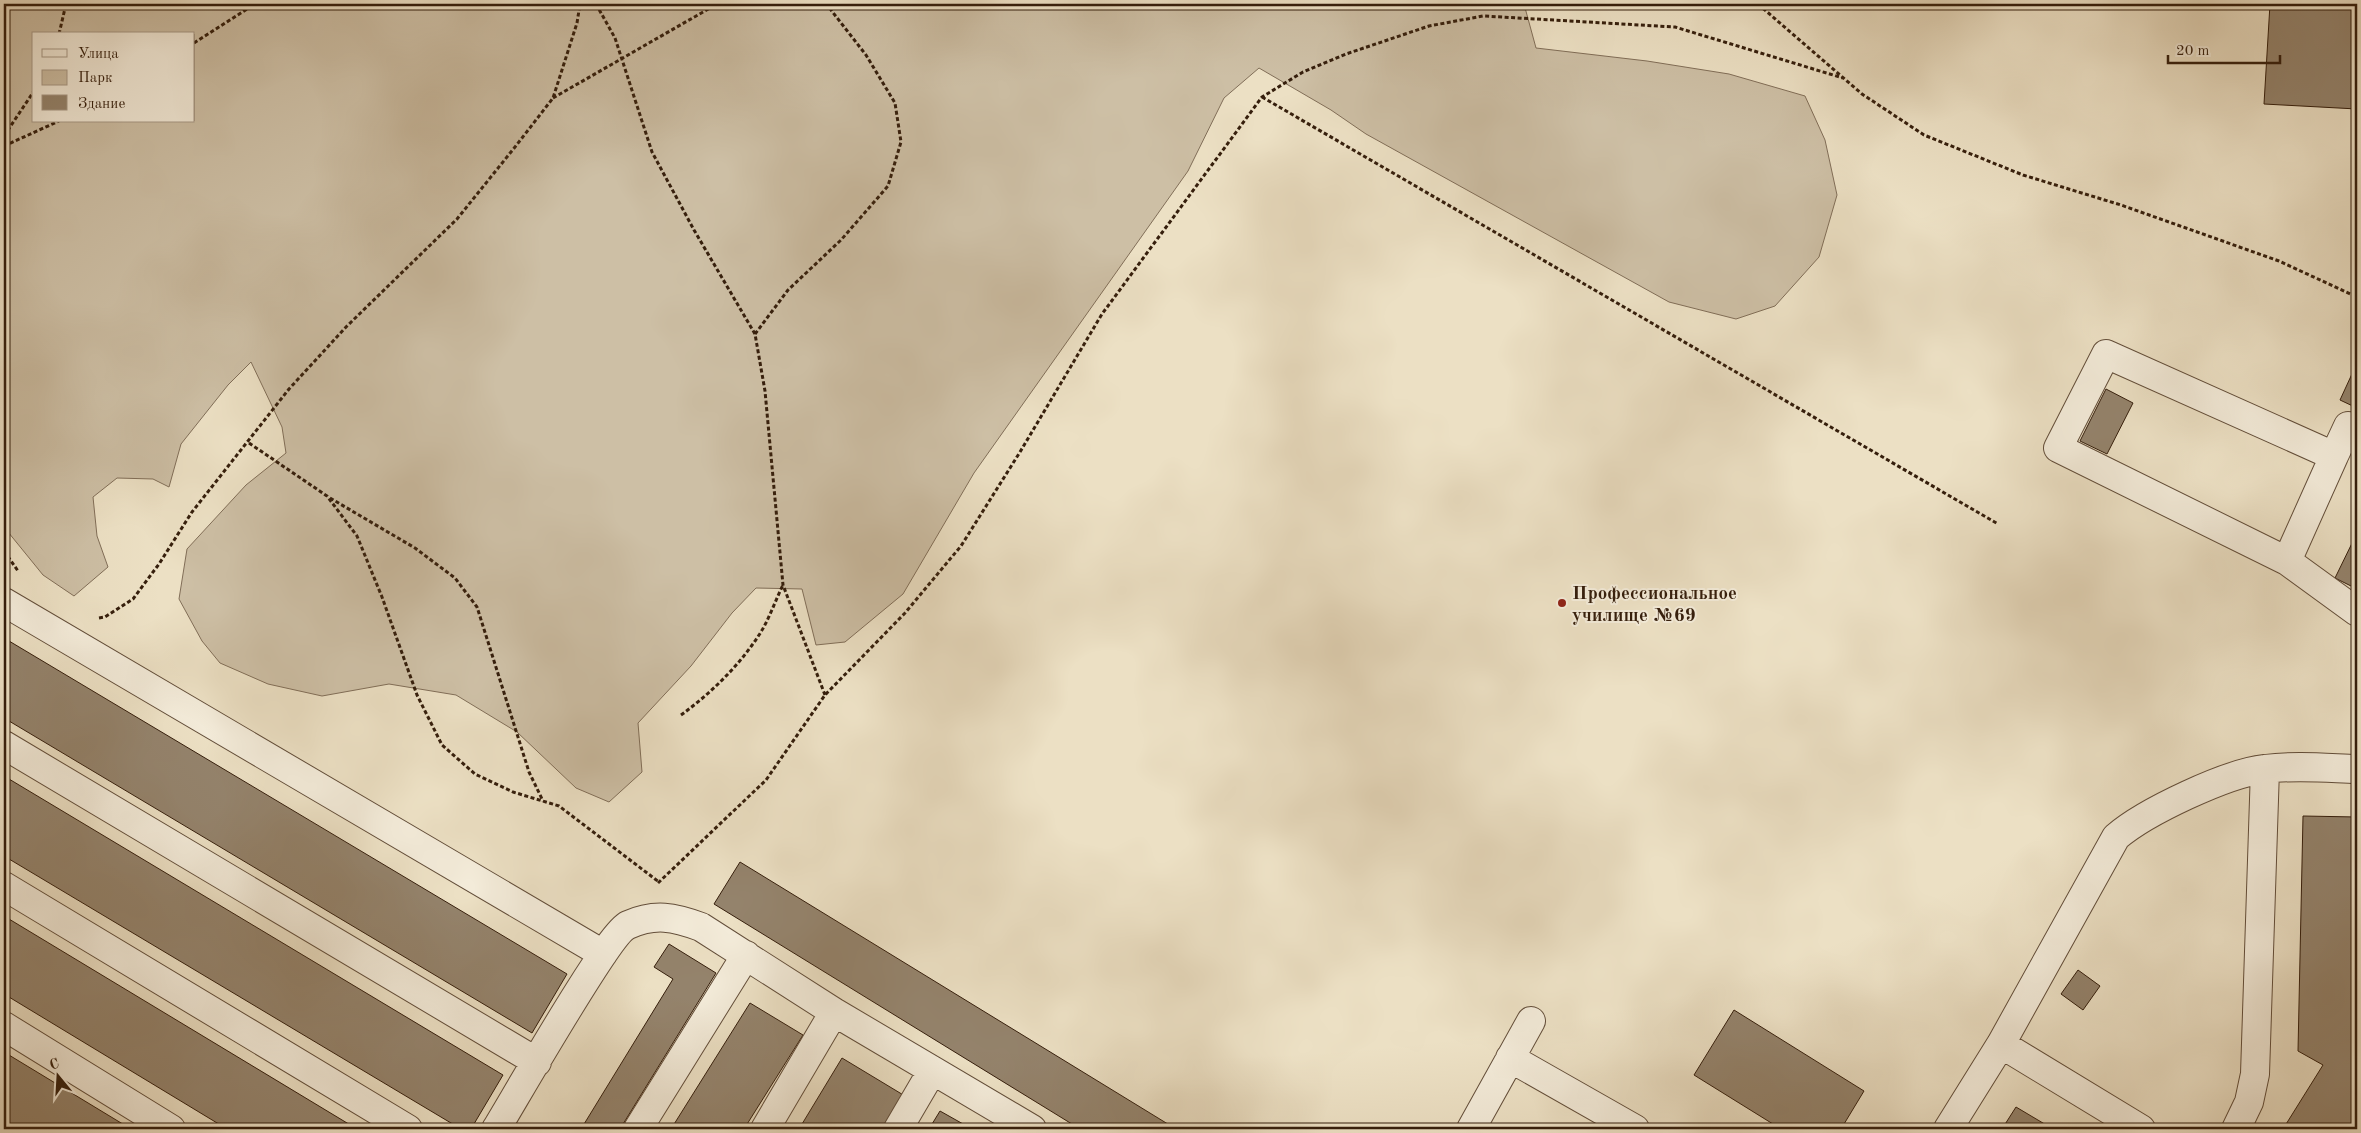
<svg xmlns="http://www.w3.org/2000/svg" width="2361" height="1133" viewBox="0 0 2361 1133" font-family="'Old Standard TT',serif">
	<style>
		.green { fill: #cdbfa5; stroke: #816e58; fill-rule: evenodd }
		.building { fill: #94836c; stroke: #351e0c }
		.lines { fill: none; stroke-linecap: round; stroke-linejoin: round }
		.minor-casing { stroke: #634e3a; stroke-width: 30 }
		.path { stroke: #351e0c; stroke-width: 3; stroke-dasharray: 4 2.5; stroke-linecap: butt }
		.minor { stroke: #f3ebd9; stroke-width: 28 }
		.poi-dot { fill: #8f2418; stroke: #f3ebd9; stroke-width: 2 }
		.labels { text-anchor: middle; stroke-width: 4; stroke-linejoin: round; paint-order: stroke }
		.poi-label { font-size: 19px; font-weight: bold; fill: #351e0c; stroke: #f3ebd9; text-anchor: start }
	</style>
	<rect width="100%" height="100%" fill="#ece0c4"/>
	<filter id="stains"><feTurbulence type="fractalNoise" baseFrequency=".004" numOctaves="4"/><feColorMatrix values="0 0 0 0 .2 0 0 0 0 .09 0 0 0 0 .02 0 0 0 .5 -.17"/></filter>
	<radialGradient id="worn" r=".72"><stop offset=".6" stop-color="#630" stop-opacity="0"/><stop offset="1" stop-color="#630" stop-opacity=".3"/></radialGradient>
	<path class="green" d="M 4,4 L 1524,4 L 1536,48 L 1647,61 L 1729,74 L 1805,96 L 1825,140 L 1837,195 L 1819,257 L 1775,306 L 1736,319 L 1669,302 L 1366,134 L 1331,110 L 1259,68 L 1224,98 L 1188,171 L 974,473 L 903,594 L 845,642 L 816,645 L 802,589 L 756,588 L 732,613 L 691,666 L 638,723 L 642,772 L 609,802 L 576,788 L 517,732 L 456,695 L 389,684 L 322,696 L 268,684 L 220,663 L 202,641 L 179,599 L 187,549 L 246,485 L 286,453 L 282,427 L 251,362 L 228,385 L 181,444 L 169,487 L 153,479 L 117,478 L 93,497 L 97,536 L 108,567 L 74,596 L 43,575 L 4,527 ZM 34,34 L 194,34 L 194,121 L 34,121 Z"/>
	<path class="building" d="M 2270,4 L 2357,4 L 2357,109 L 2264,104 Z
		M 2357,363 L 2357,408 L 2340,400 Z
		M 2106,389 L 2133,403 L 2107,454 L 2080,441 Z
		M 2357,533 L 2357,589 L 2335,578 Z
		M 4,638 L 567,974 L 532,1033 L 4,718 Z
		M 4,776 L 503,1075 L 471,1129 L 461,1129 L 4,856 Z
		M 2303,816 L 2357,817 L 2357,1129 L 2283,1129 L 2323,1065 L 2298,1051 Z
		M 740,862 L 1176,1129 L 1080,1129 L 714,904 Z
		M 4,916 L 357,1129 L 227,1129 L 4,994 Z
		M 669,944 L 716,973 L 620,1129 L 581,1129 L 673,979 L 654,967 Z
		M 2078,970 L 2100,986 L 2083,1010 L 2061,994 Z
		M 750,1003 L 803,1035 L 744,1129 L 671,1129 Z
		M 1734,1010 L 1864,1091 L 1841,1129 L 1781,1129 L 1694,1075 Z
		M 4,1052 L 131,1129 L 4,1129 Z
		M 842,1058 L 905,1096 L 885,1129 L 799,1129 Z
		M 2016,1107 L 2053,1129 L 2002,1129 Z
		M 940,1111 L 972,1129 L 929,1129 Z"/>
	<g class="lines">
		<defs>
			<path id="minor" d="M 2334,456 L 2348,426
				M 2287,561 L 2334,456 L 2106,354 L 2058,448 L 2287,561 L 2357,612
				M 4,602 L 603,954
				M 4,745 L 537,1062
				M 4,886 L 408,1129
				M 4,1026 L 171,1129
				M 2001,1044 L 2141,1129
				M 1510,1058 L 1635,1129
				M 496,1129 C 514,1100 608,934 628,925 C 655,913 674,917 701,927 L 834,1012 L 1032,1129
				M 638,1129 L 746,955
				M 765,1129 L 834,1012
				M 898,1129 L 932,1071
				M 1471,1129 L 1531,1021
				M 1948,1129 L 2001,1044 L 2116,837 C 2145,812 2227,773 2265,769 C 2295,765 2327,768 2357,769
				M 2236,1129 L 2249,1102 L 2255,1074 L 2265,769"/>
		</defs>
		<use href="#minor" class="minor-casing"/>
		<path class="path" d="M 596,4 L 615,38 L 652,152 L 694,230 L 755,334 L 765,391 L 783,585 L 825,695
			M 1758,4 L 1862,94 L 1924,135 L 2023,175 L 2121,205 L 2279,261 L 2357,297
			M 59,34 L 66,4
			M 194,43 L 255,4
			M 1262,97 L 1998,524
			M 553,98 L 717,4
			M 4,136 L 34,91
			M 4,146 L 59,121
			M 755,334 L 788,290 L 841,240 L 888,186 L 901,142 L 895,103 L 866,55 L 831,10 L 829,4
			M 249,443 L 327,496 L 357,536 L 382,597 L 417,695 L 442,745 L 475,774 L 513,792 L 559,806 L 659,882
			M 330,498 L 415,548 L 455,578 L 477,607 L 529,772 L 543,801
			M 4,551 L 18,571
			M 99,618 L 105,617 L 133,599 L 159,564 L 192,512 L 289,389 L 346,327 L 457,219 L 515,147 L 553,98 L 577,23 L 580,4
			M 681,715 C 710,694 739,666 759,635 C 769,620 775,601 783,585
			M 658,883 L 766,780 L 825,695 L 905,613 L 961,546 L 1020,452 L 1102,314 L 1262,97 L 1303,72 L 1346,54 L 1429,26 L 1483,16 L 1675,27 L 1843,78"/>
		<use href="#minor" class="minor"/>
	</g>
	<circle class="poi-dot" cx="1562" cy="603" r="5"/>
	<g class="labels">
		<g class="poi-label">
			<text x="1572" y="599">Профессиональное<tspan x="1572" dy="22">училище №69</tspan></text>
		</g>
	</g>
	<rect width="2361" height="1133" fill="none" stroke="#ece0c4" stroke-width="20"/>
	<rect x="5" y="5" width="2351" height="1123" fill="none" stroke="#351e0c" stroke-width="2.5"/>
	<rect x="10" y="10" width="2341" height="1113" fill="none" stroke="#351e0c"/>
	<rect x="32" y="32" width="162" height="90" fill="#f3ebd9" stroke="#a79987"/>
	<rect x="42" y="49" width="25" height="8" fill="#f3ebd9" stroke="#a79987"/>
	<text x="78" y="58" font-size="15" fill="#351e0c">Улица</text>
	<rect x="42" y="70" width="25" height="15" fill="#cdbfa5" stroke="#a79987"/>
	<text x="78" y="82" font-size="15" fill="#351e0c">Парк</text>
	<rect x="42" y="95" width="25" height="15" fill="#94836c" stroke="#a79987"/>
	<text x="78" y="108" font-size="15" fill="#351e0c">Здание</text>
	<g transform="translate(58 1076) rotate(342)" stroke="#f3ebd9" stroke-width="4" paint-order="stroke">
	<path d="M0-4L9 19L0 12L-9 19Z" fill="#351e0c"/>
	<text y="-8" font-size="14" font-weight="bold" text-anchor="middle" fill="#351e0c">С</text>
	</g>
	<path d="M2168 55v8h112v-8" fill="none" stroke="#351e0c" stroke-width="2.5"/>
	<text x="2176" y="55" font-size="15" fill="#351e0c" stroke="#f3ebd9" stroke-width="4" paint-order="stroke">20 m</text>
	<rect width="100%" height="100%" filter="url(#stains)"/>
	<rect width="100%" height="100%" fill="url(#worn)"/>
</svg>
